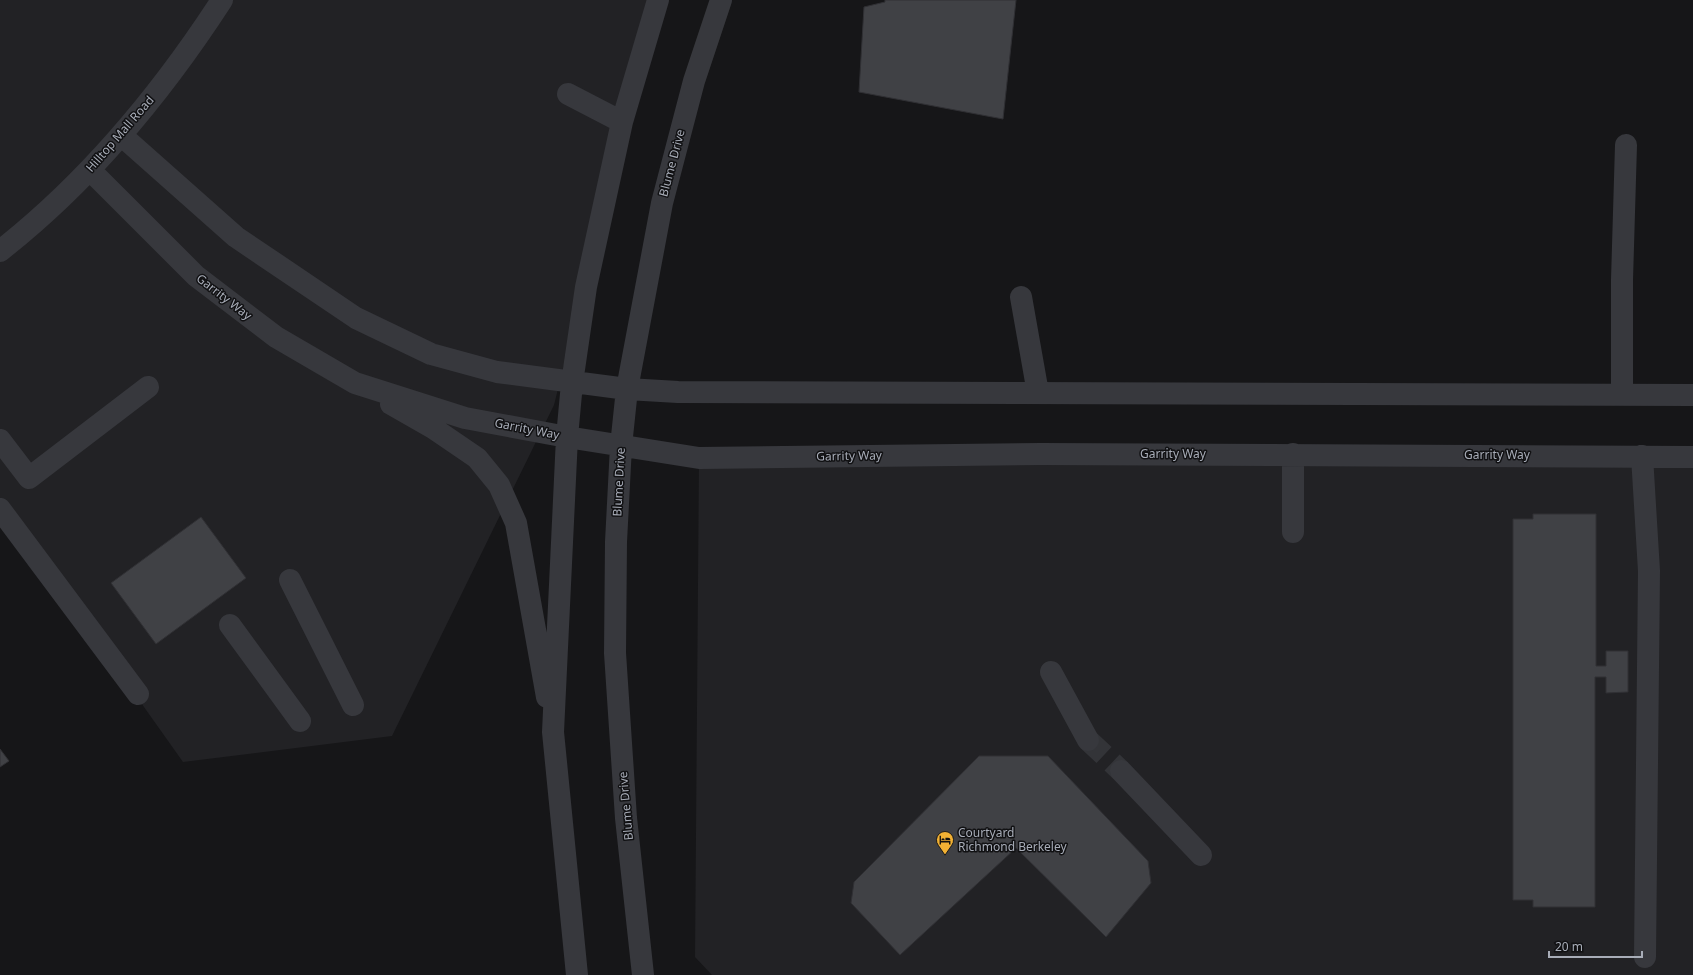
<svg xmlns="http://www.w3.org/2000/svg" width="1693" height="975" viewBox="0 0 1693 975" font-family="'Noto Sans',sans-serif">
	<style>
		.built { fill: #222225 }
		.building { fill: #404145; stroke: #303034 }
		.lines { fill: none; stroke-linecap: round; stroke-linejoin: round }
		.minor-tunnel { stroke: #333438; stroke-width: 22; stroke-dasharray: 22 11; stroke-linecap: butt }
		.minor { stroke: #37383d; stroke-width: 22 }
		.labels { text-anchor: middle; stroke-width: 3; stroke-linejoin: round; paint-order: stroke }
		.street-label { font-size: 12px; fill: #a8adb8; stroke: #111113 }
		.poi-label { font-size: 12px; fill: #a8adb8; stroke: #111113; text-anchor: start }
	</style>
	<rect width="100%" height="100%" fill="#161618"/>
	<path class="built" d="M 0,0 L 656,0 L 554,405 L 392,736 L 183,762 L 0,504 Z
		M 699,458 L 1693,458 L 1693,975 L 712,975 L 695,957 Z"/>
	<path class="building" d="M 885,0 L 1016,0 L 1003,119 L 859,92 L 864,7 L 885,2 Z
		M 1533,514 L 1596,514 L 1596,666 L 1606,666 L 1606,651 L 1628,651 L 1628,692 L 1606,693 L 1606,677 L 1595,677 L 1595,907 L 1533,907 L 1533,900 L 1513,900 L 1513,519 L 1533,519 Z
		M 201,517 L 246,578 L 156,644 L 111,583 Z
		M 0,749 L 9,761 L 0,767 Z
		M 979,756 L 1048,756 L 1148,861 L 1151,883 L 1106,937 L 1016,848 L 900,955 L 851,903 L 854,882 Z"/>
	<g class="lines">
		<path class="minor-tunnel" d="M 1088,740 L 1121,771"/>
		<path class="minor" d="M 568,94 L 622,122
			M 121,135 L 236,237 L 356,318 L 431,354 L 497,372 L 627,389 L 678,392 L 1693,395
			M 90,170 L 196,276 L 276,337 L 355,383 L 465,418 L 567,437 L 699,458 L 1041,454 L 1693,457
			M 0,251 C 88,182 161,94 222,0
			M 1021,297 L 1038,393
			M 1622,394 L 1622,280 L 1626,145
			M 391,404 L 433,428 L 477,458 L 499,485 L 516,523 L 547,697
			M 0,440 L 29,478 L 148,387
			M 1293,454 L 1293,532
			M 1642,456 L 1649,571 L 1645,957
			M 0,509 L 138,694
			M 290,580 L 353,705
			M 230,625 L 300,721
			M 1051,672 L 1088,740
			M 1121,771 L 1201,855
			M 577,975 L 553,732 L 567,437 L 572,383 L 586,287 L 622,122 L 658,0
			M 643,975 L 626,818 L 615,653 L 616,542 L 621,446 L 627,389 L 662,203 L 694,81 L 721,0"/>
	</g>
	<defs>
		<symbol id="hotel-pin" viewBox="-11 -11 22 30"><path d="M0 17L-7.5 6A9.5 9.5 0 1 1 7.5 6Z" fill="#f2b134" stroke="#111113"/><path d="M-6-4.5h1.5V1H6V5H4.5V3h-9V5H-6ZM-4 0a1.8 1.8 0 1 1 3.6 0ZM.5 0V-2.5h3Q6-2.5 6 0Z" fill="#111"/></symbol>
	</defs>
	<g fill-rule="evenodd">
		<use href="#hotel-pin" x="935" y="830" width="20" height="27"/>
	</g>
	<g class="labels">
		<g class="street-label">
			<text transform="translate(120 134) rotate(-49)" y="4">Hilltop Mall Road</text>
			<text transform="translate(672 163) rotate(-75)" y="4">Blume Drive</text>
			<text transform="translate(224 297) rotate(38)" y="4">Garrity Way</text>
			<text transform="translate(527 429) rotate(11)" y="4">Garrity Way</text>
			<text x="1173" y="458">Garrity Way</text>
			<text x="1497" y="459">Garrity Way</text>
			<text transform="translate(849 456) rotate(-1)" y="4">Garrity Way</text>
			<text transform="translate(619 482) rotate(-87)" y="4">Blume Drive</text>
			<text transform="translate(626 806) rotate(-95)" y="4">Blume Drive</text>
		</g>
		<g class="poi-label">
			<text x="958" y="837">Courtyard<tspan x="958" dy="14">Richmond Berkeley</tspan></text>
		</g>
	</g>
	<path d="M1549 951v6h93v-6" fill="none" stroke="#a8adb8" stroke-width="2"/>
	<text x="1555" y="951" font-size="12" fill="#a8adb8" stroke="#111113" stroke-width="3" paint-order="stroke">20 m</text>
</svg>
